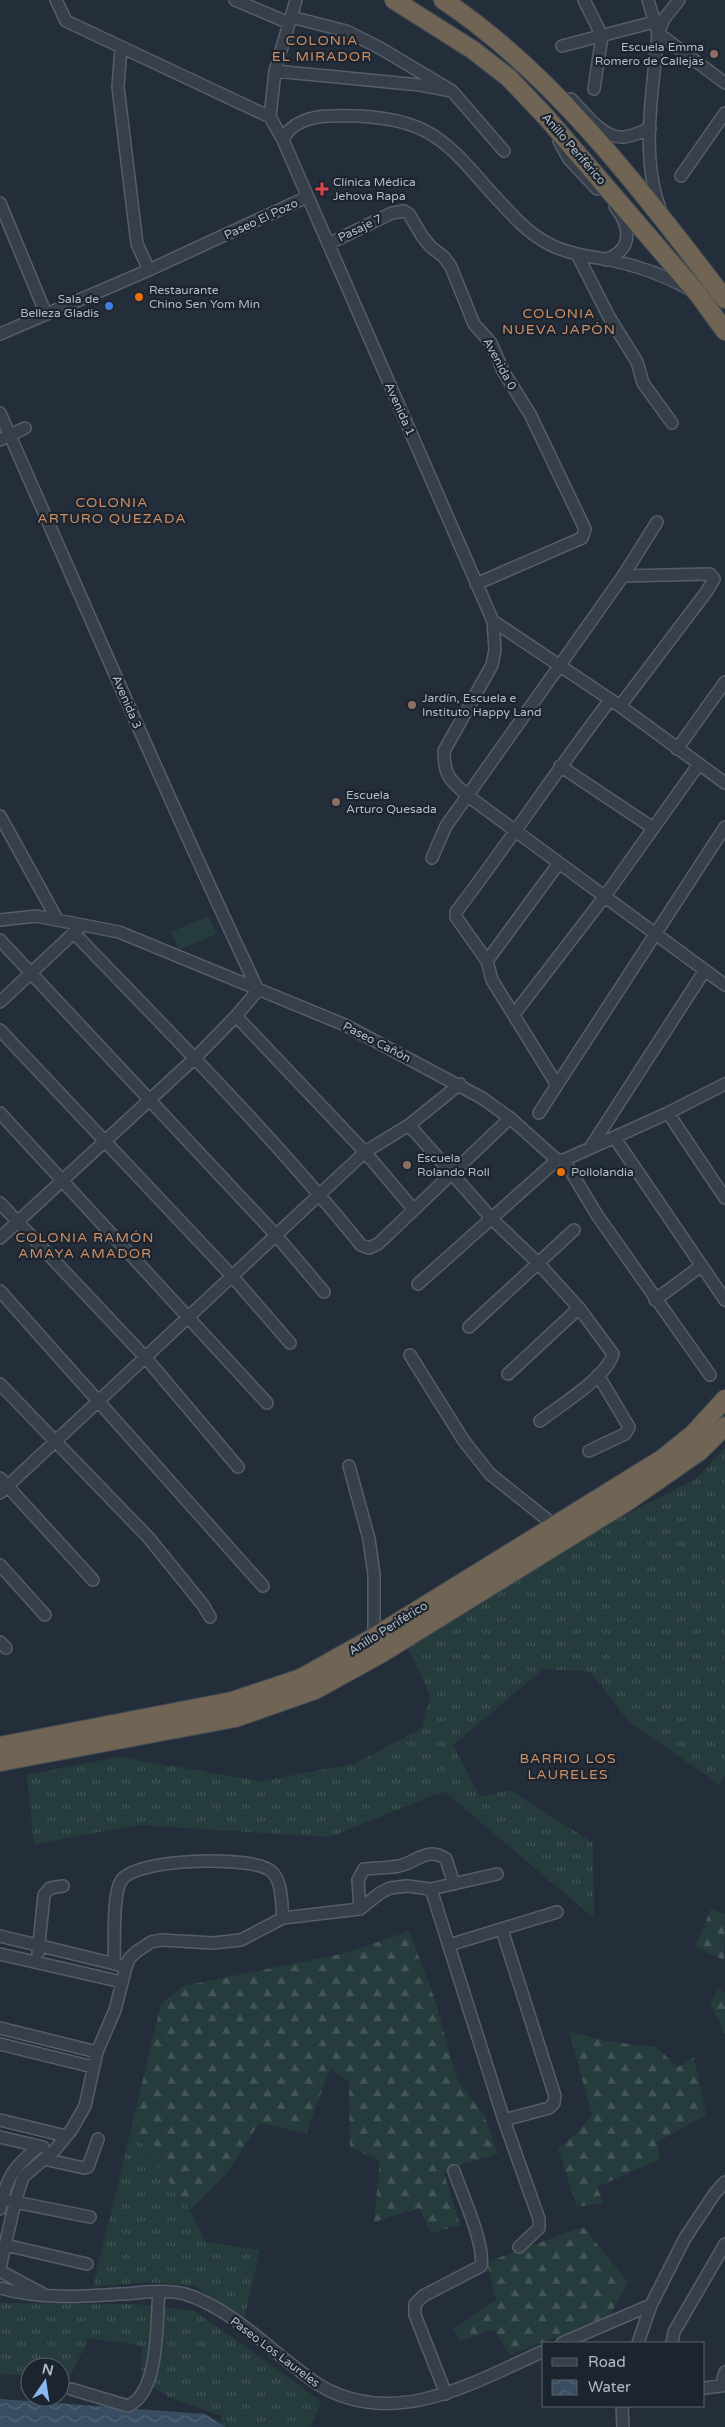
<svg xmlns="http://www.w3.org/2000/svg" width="725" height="2427" viewBox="0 0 725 2427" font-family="'Varela Round',sans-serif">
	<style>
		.grass { fill: url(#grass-tufts) }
		.forest { fill: url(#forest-firs) }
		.green { fill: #263b3c }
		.water { fill: url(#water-waves) }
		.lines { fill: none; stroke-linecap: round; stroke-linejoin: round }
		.minor-casing { stroke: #555e68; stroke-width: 14 }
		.highway-casing { stroke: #424b55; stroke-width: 20 }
		.minor { stroke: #37404a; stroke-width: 11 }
		.highway { stroke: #706455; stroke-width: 18 }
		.education-dot { fill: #8d6e63; stroke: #1c252f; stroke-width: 2 }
		.health-dot { fill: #e0444e; stroke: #1c252f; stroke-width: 2 }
		.food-dot { fill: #e8710a; stroke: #1c252f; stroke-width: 2 }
		.shop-dot { fill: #3f7fe0; stroke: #1c252f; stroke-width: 2 }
		.labels { text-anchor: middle; stroke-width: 4.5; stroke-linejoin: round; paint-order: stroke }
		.poi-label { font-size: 12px; fill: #b2bbc6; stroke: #1c252f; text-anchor: start }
		.street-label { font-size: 12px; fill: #b2bbc6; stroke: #1c252f }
		.neighbourhood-label { font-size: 14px; letter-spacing: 1px; fill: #ce8e65; stroke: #1c252f }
	</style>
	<defs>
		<pattern id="grass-tufts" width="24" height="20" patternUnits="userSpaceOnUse" patternTransform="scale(1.25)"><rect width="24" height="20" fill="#263b3c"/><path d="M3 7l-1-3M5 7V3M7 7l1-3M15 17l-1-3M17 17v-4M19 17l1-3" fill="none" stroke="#435557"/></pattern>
		<pattern id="forest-firs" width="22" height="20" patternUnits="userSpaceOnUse" patternTransform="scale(1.25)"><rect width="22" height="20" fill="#263b3c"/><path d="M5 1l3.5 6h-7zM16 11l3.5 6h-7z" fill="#435557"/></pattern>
		<pattern id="water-waves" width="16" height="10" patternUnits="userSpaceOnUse" patternTransform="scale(1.25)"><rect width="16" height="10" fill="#394d62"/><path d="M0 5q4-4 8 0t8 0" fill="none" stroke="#536577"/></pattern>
	</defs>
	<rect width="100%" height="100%" fill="#242e3a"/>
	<path class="grass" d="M 725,1448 L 725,1775 L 719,1784 L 629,1722 L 591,1672 L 543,1669 L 453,1745 L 480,1797 L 510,1790 L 593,1843 L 594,1918 L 444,1791 L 330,1837 L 138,1825 L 34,1844 L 27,1775 L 118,1757 L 261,1781 L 354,1764 L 422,1728 L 430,1695 L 406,1644 L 608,1524 L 696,1479 Z
		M 131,2129 L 190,2210 L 206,2242 L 260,2250 L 244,2318 L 195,2286 L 147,2282 L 93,2287 Z
		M 0,2303 L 135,2304 L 195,2311 L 321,2401 L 311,2427 L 219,2427 L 222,2416 L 170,2398 L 141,2379 L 142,2346 L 89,2338 L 69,2378 L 60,2377 L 60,2367 L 30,2367 L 30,2376 L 0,2374 Z"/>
	<path class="forest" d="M 711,1909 L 725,1914 L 724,1960 L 695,1947 Z
		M 409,1931 L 435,2000 L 457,2079 L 484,2115 L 498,2154 L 453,2167 L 444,2173 L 460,2225 L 431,2233 L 419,2208 L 374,2222 L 380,2161 L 350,2147 L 349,2081 L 330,2069 L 306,2133 L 259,2123 L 228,2172 L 190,2210 L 131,2129 L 161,2004 L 183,1986 L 346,1953 Z
		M 719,1989 L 725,1993 L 725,2034 L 710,2002 Z
		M 569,2031 L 605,2041 L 656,2047 L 678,2067 L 694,2057 L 706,2115 L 657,2142 L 660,2159 L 597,2187 L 603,2203 L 577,2207 L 558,2149 L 578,2132 L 592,2115 Z
		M 583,2227 L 628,2282 L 609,2317 L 510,2355 L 494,2329 L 461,2341 L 453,2329 L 496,2300 L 487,2262 Z"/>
	<path class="green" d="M 209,916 L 217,934 L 179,950 L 171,932 Z"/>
	<path class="water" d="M 0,2399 L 205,2414 L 226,2427 L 0,2427 Z"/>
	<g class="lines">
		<defs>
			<path id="minor" d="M 56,0 L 66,21 L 270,117 L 283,140 L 493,621 L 495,650 L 492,665 L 444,751 C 444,776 450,780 468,796 L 725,985
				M 235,0 L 289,23
				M 584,0 L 602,36 L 594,89
				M 648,0 L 658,33 L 725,83
				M 291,17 L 296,0
				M 562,46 L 654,22
				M 121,48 L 118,87 L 137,244 L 149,270
				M 275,71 L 420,85 L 452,91 L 504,151
				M 571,99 C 584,112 603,139 624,137 C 633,136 642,132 650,128
				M 270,117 L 275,71 L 291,17 L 346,31 L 380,48 L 452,91
				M 283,140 C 290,122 313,116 331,116 C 364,115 407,118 434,136 C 459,152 479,180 499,201 C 514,217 527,232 547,243 C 565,253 586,256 605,259 C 635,265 662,274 687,288
				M 559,141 L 569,159 L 597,189
				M 681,176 L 725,113
				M 0,203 L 46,314
				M 660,209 C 640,154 653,90 658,33 L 664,19 L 679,0
				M 328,244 L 392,213 L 404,211 L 409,214 L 422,236 L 431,247 L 444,257 L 451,267 L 474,324 L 491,343 L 503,371 L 530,414 L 585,529 L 582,538 L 476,584
				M 577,254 L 609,317 L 637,362 L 643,383 L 672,423
				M 606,260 C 611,257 617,255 620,251 C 633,239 625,218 615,207
				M 0,334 L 149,270 L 307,197
				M 0,413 C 85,605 168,799 258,990
				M 0,440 L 25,428
				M 623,576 L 657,522
				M 493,621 L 620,706 L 725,783
				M 677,749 L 725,682
				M 560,766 L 653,828
				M 0,816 L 57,919
				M 432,858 L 446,826 L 623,576 L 710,574 L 714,579 L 707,591 L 620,706
				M 0,920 L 36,916 L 119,932 L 345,1025 L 482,1098 L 510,1118 L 557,1160 L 564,1160 L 668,1113 L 725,1084
				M 74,933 C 172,1035 272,1135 361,1245 L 369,1248 L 378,1244 L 510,1118
				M 0,940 L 275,1234 L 324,1292
				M 487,961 L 559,863
				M 0,1002 L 79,928
				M 515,1013 L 605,896 L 699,764
				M 236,1016 L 365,1152 L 414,1210
				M 0,1030 L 232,1276 L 290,1343
				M 557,1085 L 725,827
				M 0,1113 L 267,1403
				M 539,1113 L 557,1085 L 492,980 L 487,961 L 456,917 L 456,912 C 509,842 557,770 610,700
				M 668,1113 L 725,1198
				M 409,1125 L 492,1219 L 538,1263 L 579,1308 L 613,1354 C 607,1377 559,1406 540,1421
				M 614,1137 L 725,1300
				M 590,1148 L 705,970
				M 564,1160 L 597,1215 L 710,1375
				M 0,1203 L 145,1357 L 238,1467
				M 0,1238 L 195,1058 L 236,1016 L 258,990
				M 418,1284 L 557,1160
				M 0,1291 L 263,1586
				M 655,1300 L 701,1266
				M 469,1327 L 574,1230
				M 410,1355 L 464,1441 L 490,1474 L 554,1525
				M 508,1374 L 579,1308
				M 0,1384 L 148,1537 L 203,1605 L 210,1617
				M 589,1451 L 625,1434 L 629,1427 L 598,1375
				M 349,1466 L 369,1539 L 374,1575 L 374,1637
				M 0,1478 L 93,1580
				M 0,1493 L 365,1152 L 409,1125 L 460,1084
				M 0,1565 L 45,1615
				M 0,1642 L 6,1648
				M 431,1889 L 504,2120 L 539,2219 L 539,2228 L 519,2247
				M 360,1909 L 358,1880 L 364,1869 C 376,1868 388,1868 399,1866 C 417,1862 428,1846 446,1859 L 454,1884
				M 502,1930 L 555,2096 L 554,2103 L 549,2108 L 504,2120
				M 0,1936 L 119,1965
				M 449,1945 L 557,1912
				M 38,1953 L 44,1895 L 50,1888 L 63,1886
				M 0,1954 L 122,1982
				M 114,1964 C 115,1945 112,1895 121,1881 C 134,1858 252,1855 271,1871 C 283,1881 281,1904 283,1918
				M 0,2028 L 97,2052
				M 0,2044 L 93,2067
				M 0,2120 L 66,2136
				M 0,2137 L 43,2147
				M 44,2159 L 84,2168 L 88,2167 L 98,2139
				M 0,2199 L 90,2217
				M 0,2209 C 7,2176 13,2168 39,2146
				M 5,2245 L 87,2264
				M 0,2268 L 15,2202 L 23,2177 L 55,2150 L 72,2129 L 85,2106 L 97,2052 L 115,2010 L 126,1967 L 129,1959 L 136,1952 L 151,1942 L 161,1940 L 213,1943 L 241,1940 L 283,1918 L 360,1909 L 380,1893 L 390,1888 L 407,1886 L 431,1889 L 497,1874
				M 0,2271 L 43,2294
				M 0,2288 C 40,2299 79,2297 120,2294 C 141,2293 164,2289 185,2294 C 218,2304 251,2331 277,2353 C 293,2365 308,2379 326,2389 C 401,2427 474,2382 544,2351
				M 562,2343 L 651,2305 L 685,2238 L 715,2193 L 725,2182
				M 638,2343 L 651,2305
				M 672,2343 L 674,2332 L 725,2244
				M 704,2388 L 721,2386 L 725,2372
				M 71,2389 L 128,2406 C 160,2392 156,2323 159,2292
				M 446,2394 L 415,2315 L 415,2304 L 423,2296 L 481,2266 C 485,2243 462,2195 454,2171
				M 622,2406 L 623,2427"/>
			<path id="highway" d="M 394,0 L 473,50 L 509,78 L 546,117 L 698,294 L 725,331
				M 443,0 C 556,75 643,193 725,299
				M 0,1746 L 232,1701 L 301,1678 L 374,1637 L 662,1459 L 693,1434 L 725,1399
				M 0,1762 L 235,1718 L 315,1690 L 382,1653 L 628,1501 L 700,1451 L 725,1426"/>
		</defs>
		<use href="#minor" class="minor-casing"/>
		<use href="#highway" class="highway-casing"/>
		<use href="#minor" class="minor"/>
		<use href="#highway" class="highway"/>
	</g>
	<g class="education-dot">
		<circle cx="714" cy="54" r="5"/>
		<circle cx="412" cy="705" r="5"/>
		<circle cx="336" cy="802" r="5"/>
		<circle cx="407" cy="1165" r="5"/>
	</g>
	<path class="health-dot" d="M319.5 181.5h5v5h5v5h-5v5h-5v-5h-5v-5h5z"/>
	<g class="food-dot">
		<circle cx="139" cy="297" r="5"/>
		<circle cx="561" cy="1172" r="5"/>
	</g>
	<circle class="shop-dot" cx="109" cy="306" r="5"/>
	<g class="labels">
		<g class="poi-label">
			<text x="704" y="51" text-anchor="end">Escuela Emma<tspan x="704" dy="14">Romero de Callejas</tspan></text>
			<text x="333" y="186">Clínica Médica<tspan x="333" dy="14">Jehova Rapa</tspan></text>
			<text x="149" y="294">Restaurante<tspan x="149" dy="14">Chino Sen Yom Min</tspan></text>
			<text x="99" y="303" text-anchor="end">Sala de<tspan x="99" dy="14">Belleza Gladis</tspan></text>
			<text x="422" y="702">Jardín, Escuela e<tspan x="422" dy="14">Instituto Happy Land</tspan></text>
			<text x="346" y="799">Escuela<tspan x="346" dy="14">Arturo Quesada</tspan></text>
			<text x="417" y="1162">Escuela<tspan x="417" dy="14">Rolando Roll</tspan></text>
			<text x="571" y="1176">Pollolandia</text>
		</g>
		<g class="street-label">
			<text transform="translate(574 149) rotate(49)" y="4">Anillo Periférico</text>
			<text transform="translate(261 219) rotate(-25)" y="4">Paseo El Pozo</text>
			<text transform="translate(360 228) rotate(-26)" y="4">Pasaje 7</text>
			<text transform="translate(500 364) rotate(62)" y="4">Avenida 0</text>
			<text transform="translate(400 409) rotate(66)" y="4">Avenida 1</text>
			<text transform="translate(127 702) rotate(67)" y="4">Avenida 3</text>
			<text transform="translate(377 1042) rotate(27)" y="4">Paseo Cañón</text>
			<text transform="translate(388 1628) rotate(-32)" y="4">Anillo Periférico</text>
			<text transform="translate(275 2352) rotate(37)" y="4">Paseo Los Laureles</text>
		</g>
		<g class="neighbourhood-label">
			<text x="322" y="45">COLONIA<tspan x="322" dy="16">EL MIRADOR</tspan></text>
			<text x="559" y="318">COLONIA<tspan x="559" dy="16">NUEVA JAPÓN</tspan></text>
			<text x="112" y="507">COLONIA<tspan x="112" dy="16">ARTURO QUEZADA</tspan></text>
			<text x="85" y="1242">COLONIA RAMÓN<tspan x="85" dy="16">AMAYA AMADOR</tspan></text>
			<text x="568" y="1763">BARRIO LOS<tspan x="568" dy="16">LAURELES</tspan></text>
		</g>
	</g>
	<rect x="542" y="2342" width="162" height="65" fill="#1c252f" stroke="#58616b"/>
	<rect x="552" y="2358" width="25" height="8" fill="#37404a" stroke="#58616b"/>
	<text x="588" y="2367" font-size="15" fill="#b2bbc6">Road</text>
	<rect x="552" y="2380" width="25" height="15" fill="url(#water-waves)" stroke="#58616b"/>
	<text x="588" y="2392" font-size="15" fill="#b2bbc6">Water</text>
	<g transform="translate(45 2382) rotate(13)"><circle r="24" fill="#1c252f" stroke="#58616b"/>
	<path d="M0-4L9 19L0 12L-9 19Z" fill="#8bb8f2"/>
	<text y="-8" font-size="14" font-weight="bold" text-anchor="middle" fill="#b2bbc6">N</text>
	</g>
</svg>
